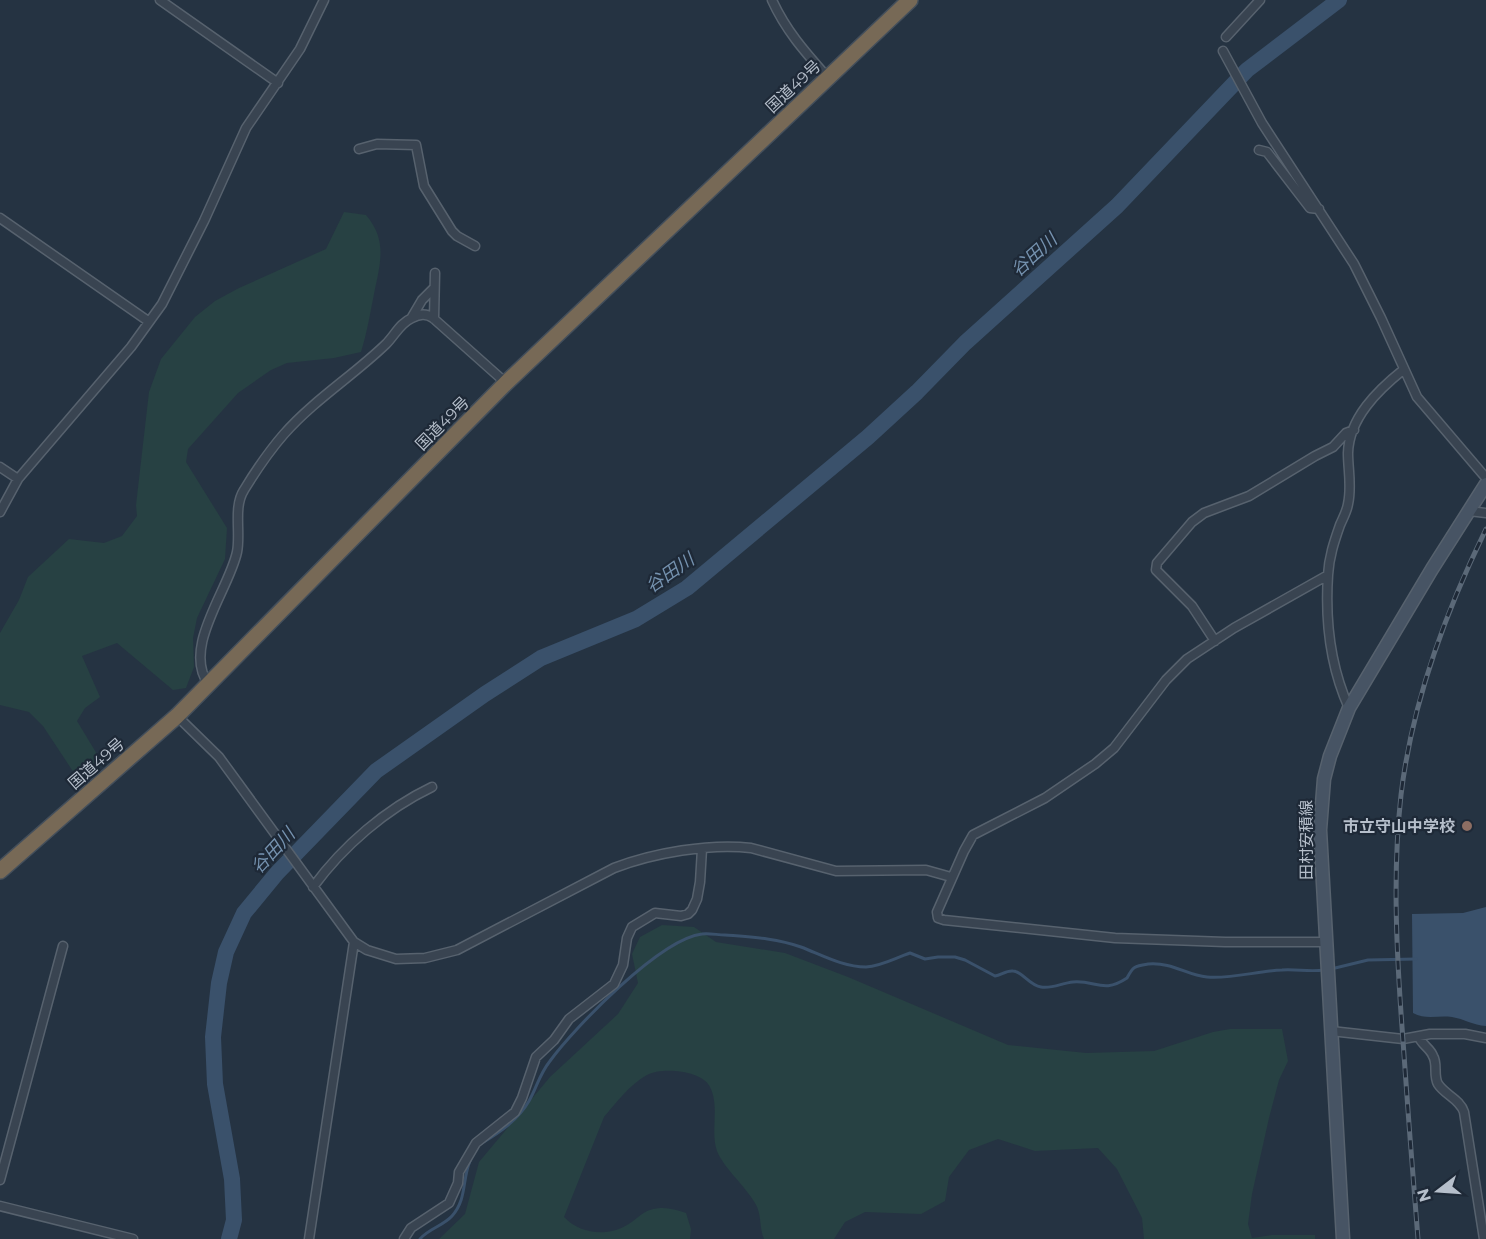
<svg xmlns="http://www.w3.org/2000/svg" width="1486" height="1239" viewBox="0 0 1486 1239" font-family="Montserrat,'Noto Sans JP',sans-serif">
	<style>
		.green { fill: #274143 }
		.water { fill: #3a516b }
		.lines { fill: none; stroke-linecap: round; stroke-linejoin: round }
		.stream { stroke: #3a516b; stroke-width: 3 }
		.river { stroke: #3a516b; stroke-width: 16 }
		.street-casing { stroke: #57626e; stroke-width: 11 }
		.secondary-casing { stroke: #57626e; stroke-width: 15 }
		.highway-casing { stroke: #444f5b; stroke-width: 18 }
		.street { stroke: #394451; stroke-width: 8 }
		.secondary { stroke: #475464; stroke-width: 12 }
		.highway { stroke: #776956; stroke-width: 15 }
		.rail-casing { stroke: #5b6978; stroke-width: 5 }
		.rail { stroke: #1e2937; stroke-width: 3; stroke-dasharray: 9; stroke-linecap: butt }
		.education-dot { fill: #8d6e63; stroke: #1e2937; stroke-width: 2 }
		.labels { text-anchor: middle; stroke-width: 4.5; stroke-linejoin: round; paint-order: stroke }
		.street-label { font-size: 16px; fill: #b6bfcb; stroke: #1e2937 }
		.poi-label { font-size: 16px; font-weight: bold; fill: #b6bfcb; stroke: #1e2937; text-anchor: end }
		.water-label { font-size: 18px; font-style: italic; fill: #7592af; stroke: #1e2937 }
	</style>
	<rect width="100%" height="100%" fill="#253342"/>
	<path class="green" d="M 344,212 L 366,215 C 388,241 380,264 374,294 C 370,314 367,333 361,352 L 334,358 L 287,363 L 271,370 L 238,393 L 188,449 L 186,462 L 227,528 L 225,559 L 197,618 L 193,638 L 194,667 L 186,688 L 173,690 L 117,643 L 82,656 L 100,697 L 85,708 L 77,721 L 103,764 L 90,777 L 76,776 L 43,726 L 29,712 L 0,705 L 0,633 L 19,600 L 28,577 L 69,539 L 104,543 L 122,536 L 137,516 L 136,505 L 149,392 L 161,359 L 195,317 L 215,301 L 239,288 L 326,249 Z
		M 662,925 L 694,927 L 716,942 L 785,953 L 848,977 L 1008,1045 L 1086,1053 L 1154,1051 L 1213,1032 L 1230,1029 L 1282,1029 L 1288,1061 L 1279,1080 L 1269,1118 L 1252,1194 L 1248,1224 L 1252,1238 L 1272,1235 L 1315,1235 L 1315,1239 L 1144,1239 L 1142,1218 L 1117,1169 L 1098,1148 L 1035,1151 L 998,1139 L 969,1150 L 949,1177 L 945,1201 L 921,1214 L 865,1212 L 845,1222 L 834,1239 L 764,1239 C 759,1228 762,1214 755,1203 C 746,1187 723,1167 717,1151 C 710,1131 720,1107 710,1087 C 702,1070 661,1067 647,1075 C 629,1085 617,1102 604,1117 L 564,1217 C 580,1234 607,1237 627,1225 C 635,1221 642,1212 650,1210 C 664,1206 673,1209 686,1213 L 691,1229 L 690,1239 L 439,1239 L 465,1214 L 479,1162 L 550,1077 L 618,1014 L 638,983 L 632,954 L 640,937 Z"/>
	<path class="water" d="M 1486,907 L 1486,1026 C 1473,1025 1464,1019 1452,1017 C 1438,1015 1426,1020 1413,1013 L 1412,914 L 1463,913 Z"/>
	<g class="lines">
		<path class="stream" d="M 1331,969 L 1368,960 L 1416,959
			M 482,1143 C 500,1132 518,1120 529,1101 C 537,1087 539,1075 550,1061 C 575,1027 660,939 702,934 C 709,933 718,935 725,935 C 751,937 776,938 801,947 C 822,955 843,967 866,967 C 882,966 895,958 910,953 L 925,959 L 938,957 L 955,957 L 965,960 L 995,976 C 1001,975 1007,970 1013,971 C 1022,971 1029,985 1041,987 C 1052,989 1062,983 1073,982 C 1096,980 1103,994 1127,978 C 1133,966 1135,966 1148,964 C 1173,962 1186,975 1207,977 C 1232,979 1257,971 1282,970 C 1296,969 1310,972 1324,970
			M 420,1239 C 428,1229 443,1226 452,1216 C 467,1199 462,1180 470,1161"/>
		<path class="river" d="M 229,1239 L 234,1220 L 232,1179 L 215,1084 L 213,1037 L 219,983 L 226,952 L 244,913 L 277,873 L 376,771 L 485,694 L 541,658 L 636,619 L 687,588 L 868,437 L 917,392 L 965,343 L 1117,206 L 1247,70 L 1339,0"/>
		<defs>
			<path id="street" d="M 160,0 L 278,83
				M 772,0 C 786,31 806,53 828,78
				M 1226,37 L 1260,0
				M 1223,51 L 1262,123 L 1354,264 L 1381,318 L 1417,397 L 1486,478
				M 359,149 L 377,144 L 416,145 L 424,186 L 452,231 L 457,236 L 475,246
				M 1259,150 L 1267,152 L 1310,208 L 1319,209
				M 0,218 L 148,321
				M 412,317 L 422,300 L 434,288
				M 434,319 L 435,273
				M 0,467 L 18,479
				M 1469,511 L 1486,513
				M 0,512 L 18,479 L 131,347 L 162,304 L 204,221 L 246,128 L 300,49 L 324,0
				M 1328,575 C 1325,621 1330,666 1349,708
				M 1215,641 L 1192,606 L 1156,570 L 1157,563 L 1192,522 L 1204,513 L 1249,496 L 1315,456 L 1333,447 L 1346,433 L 1354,430
				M 209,685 C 181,648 229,590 237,552 C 241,533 233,507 244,490 C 255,472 270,450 284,434 C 314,400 354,375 386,344 C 395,335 400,323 412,318 C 419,314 426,313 433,318 L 506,383
				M 177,716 L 219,757 L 354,942 L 367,950 L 396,959 L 425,958 L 457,950 L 614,868 C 653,853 710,843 751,848 L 836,871 L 926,870 L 951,877
				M 313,887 C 343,846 386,809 432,787
				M 1326,942 L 1225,942 L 1115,938 L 944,920 L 938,918 L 937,912 L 964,851 L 973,835 L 1045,798 L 1095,764 L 1114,748 L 1166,680 L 1187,659 L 1234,628 L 1328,575 C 1329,557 1334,542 1340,525 C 1343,518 1347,511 1348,504 C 1352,486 1348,470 1348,453 C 1349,418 1378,390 1403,370
				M 1331,1031 L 1403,1039 L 1430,1034 L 1465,1034 L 1486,1038
				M 1419,1037 C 1422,1045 1430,1048 1433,1056 C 1438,1064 1433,1075 1438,1084 C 1445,1095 1460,1099 1464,1112 L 1484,1239
				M 0,1180 L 63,946
				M 0,1206 L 133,1239
				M 309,1239 L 354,942
				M 404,1239 L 411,1228 L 449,1203 L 458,1183 L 459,1172 L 476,1143 L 515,1112 L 522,1098 L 536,1057 L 554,1040 L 569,1019 L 614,984 L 623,965 L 627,938 L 632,927 L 655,913 L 681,916 L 688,914 L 692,910 L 697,899 L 700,882 L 702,849"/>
			<path id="secondary" d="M 1343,1239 L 1320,830 L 1324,779 L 1330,756 L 1349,708 L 1432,569 L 1486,484"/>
			<path id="highway" d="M 0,871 L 177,716 L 506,383 L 910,0"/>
		</defs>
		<use href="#street" class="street-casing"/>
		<use href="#secondary" class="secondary-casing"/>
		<use href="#highway" class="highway-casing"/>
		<use href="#street" class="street"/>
		<use href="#secondary" class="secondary"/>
		<use href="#highway" class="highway"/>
		<defs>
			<path id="rail" d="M 1418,1239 C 1412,1164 1406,1088 1401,1013 C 1396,940 1393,868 1401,795 C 1412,702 1445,613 1486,529"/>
		</defs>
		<use href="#rail" class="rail-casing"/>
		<use href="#rail" class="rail"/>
	</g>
	<circle class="education-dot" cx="1467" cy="826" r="6"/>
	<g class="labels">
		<g class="street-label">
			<text transform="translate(793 86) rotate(-43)" y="6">国道49号</text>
			<text transform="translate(442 423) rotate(-45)" y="6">国道49号</text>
			<text transform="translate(96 763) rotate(-41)" y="6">国道49号</text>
			<text transform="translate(1306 840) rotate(-90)" y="6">田村安積線</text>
		</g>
		<g class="poi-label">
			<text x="1455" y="832">市立守山中学校</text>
		</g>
		<g class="water-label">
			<text transform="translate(1034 255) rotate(-42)" y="6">谷田川</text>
			<text transform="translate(670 573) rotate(-35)" y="6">谷田川</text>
			<text transform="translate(273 851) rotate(-47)" y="6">谷田川</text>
		</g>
	</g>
	<g transform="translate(1438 1191) rotate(253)" stroke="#1e2937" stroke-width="4.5" paint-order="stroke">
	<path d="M0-4.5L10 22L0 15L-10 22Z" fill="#b6bfcb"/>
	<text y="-9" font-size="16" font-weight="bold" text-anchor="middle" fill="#b6bfcb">N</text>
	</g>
</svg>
